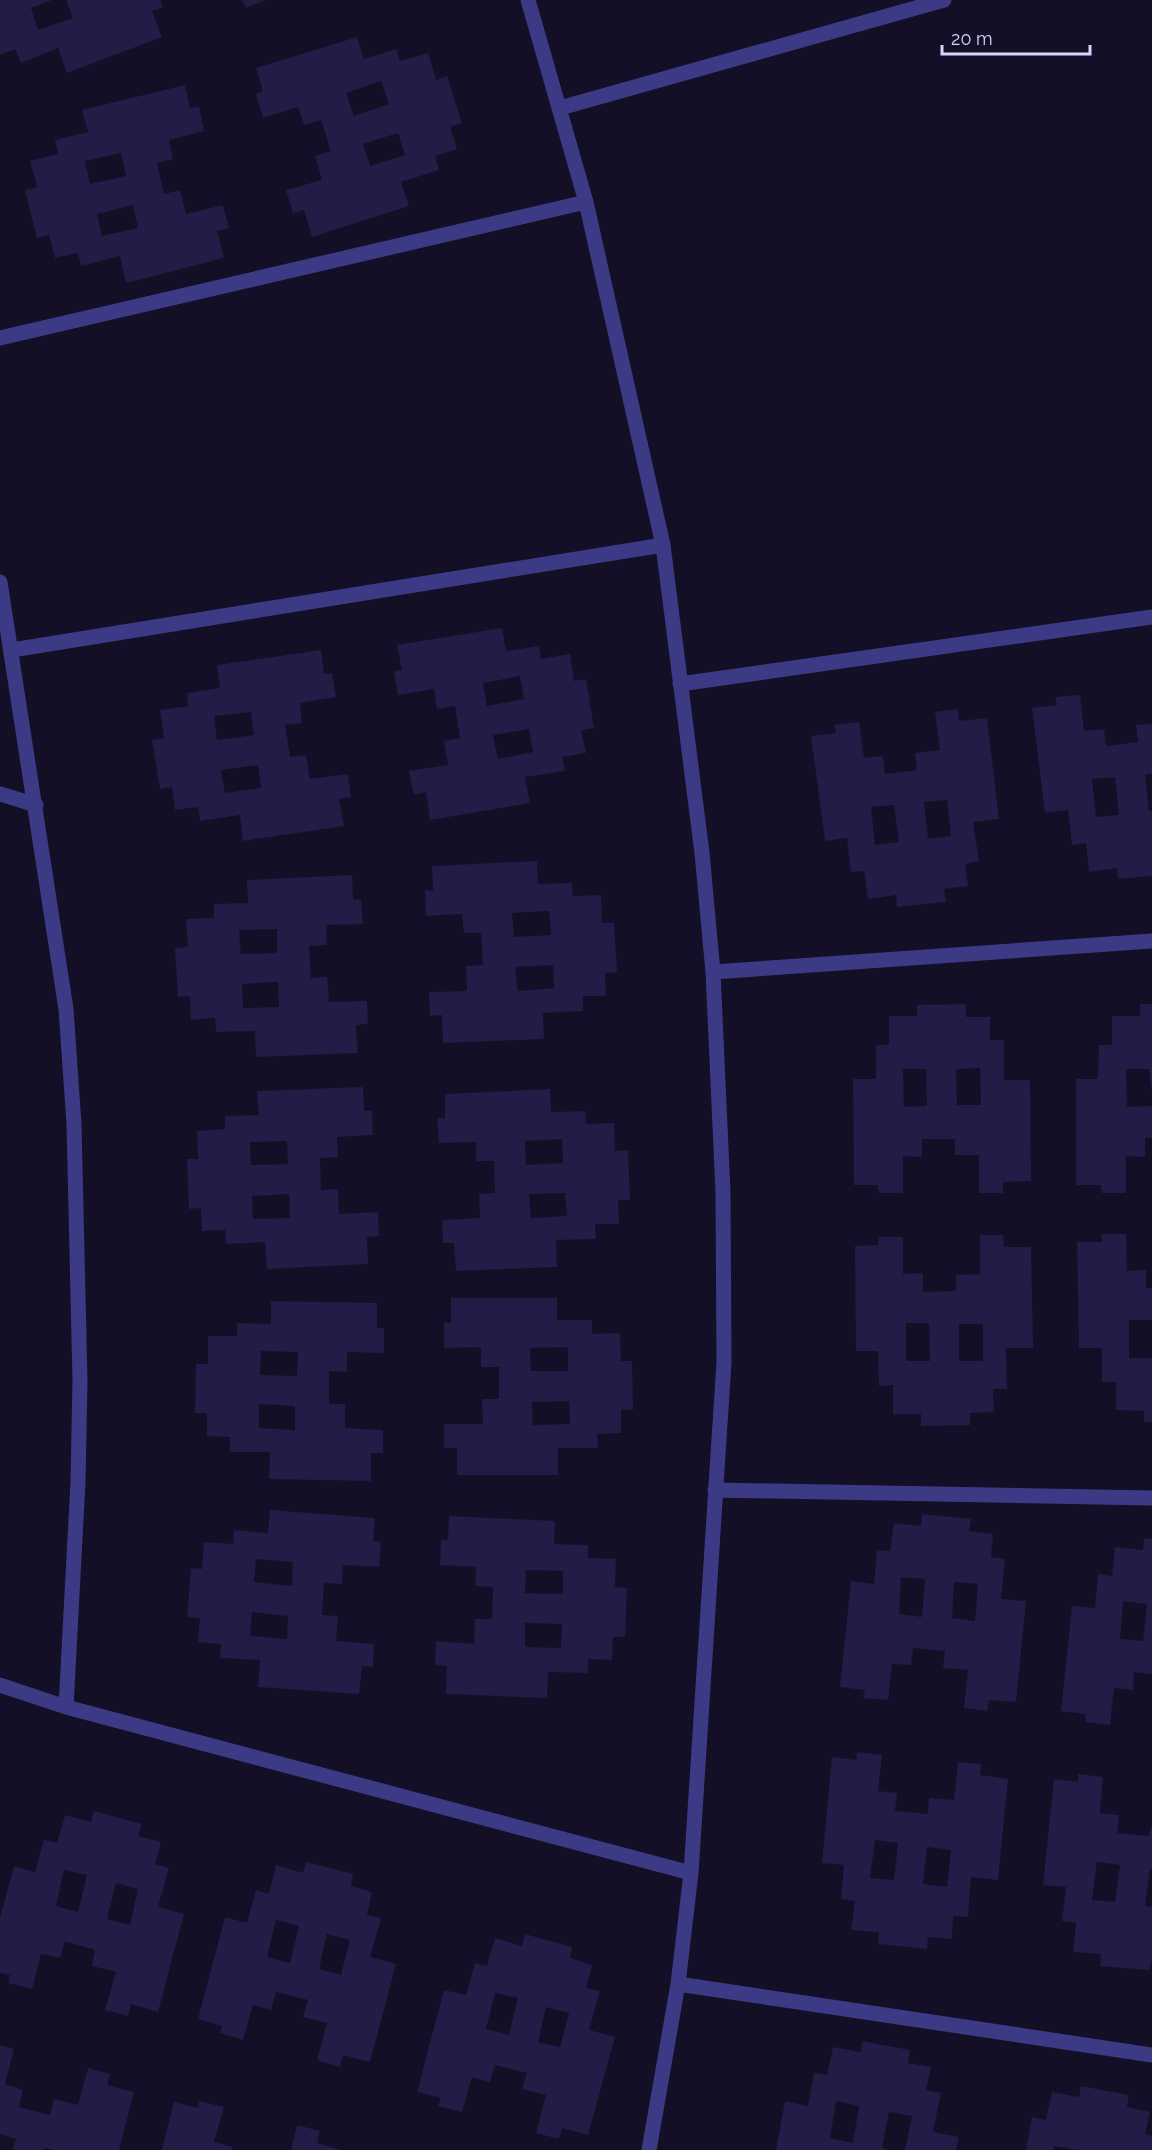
<svg xmlns="http://www.w3.org/2000/svg" width="1152" height="2150" viewBox="0 0 1152 2150" font-family="Raleway,sans-serif">
	<style>
		.building { fill: #241b47; fill-rule: evenodd }
		.lines { fill: none; stroke-linecap: round; stroke-linejoin: round }
		.minor { stroke: #3d3a85; stroke-width: 15 }
	</style>
	<rect width="100%" height="100%" fill="#130f26"/>
	<path class="building" d="M 0,0 L 52,0 L 31,8 L 38,30 L 73,18 L 66,0 L 160,0 L 163,7 L 152,11 L 162,37 L 67,73 L 58,48 L 21,63 L 15,49 L 0,55 Z
		M 242,0 L 265,0 L 246,8 Z
		M 357,37 L 364,59 L 396,49 L 400,61 L 428,53 L 436,80 L 447,76 L 462,123 L 450,127 L 457,149 L 435,156 L 439,170 L 401,182 L 409,206 L 312,237 L 304,210 L 293,213 L 286,190 L 322,180 L 315,156 L 331,151 L 321,120 L 304,125 L 298,107 L 263,118 L 256,94 L 263,91 L 256,68 ZM 381,81 L 389,104 L 354,116 L 346,93 ZM 398,133 L 405,155 L 370,166 L 363,144 Z
		M 185,85 L 190,108 L 199,107 L 204,131 L 169,140 L 173,159 L 157,163 L 164,194 L 180,190 L 186,214 L 223,205 L 229,228 L 217,231 L 224,258 L 126,283 L 120,256 L 81,266 L 78,253 L 55,258 L 49,235 L 37,238 L 25,190 L 37,187 L 30,161 L 58,154 L 55,140 L 88,132 L 82,110 ZM 121,153 L 126,176 L 90,184 L 85,161 ZM 133,205 L 138,228 L 102,236 L 97,214 Z
		M 502,628 L 506,651 L 539,646 L 541,659 L 570,654 L 574,681 L 586,679 L 594,728 L 581,730 L 586,753 L 562,757 L 565,771 L 525,777 L 530,803 L 430,820 L 426,792 L 414,795 L 409,771 L 448,765 L 444,741 L 460,738 L 455,706 L 437,709 L 434,689 L 398,695 L 394,671 L 402,670 L 397,645 ZM 520,676 L 524,699 L 487,706 L 483,683 ZM 529,729 L 533,752 L 498,759 L 493,735 Z
		M 321,650 L 324,674 L 332,673 L 336,697 L 300,703 L 302,723 L 285,725 L 290,757 L 306,755 L 310,779 L 348,774 L 351,797 L 339,799 L 344,826 L 243,841 L 240,815 L 200,821 L 198,807 L 175,810 L 172,787 L 160,789 L 152,740 L 164,738 L 160,710 L 188,706 L 187,693 L 220,688 L 217,665 ZM 251,712 L 254,735 L 217,740 L 214,716 ZM 258,765 L 261,788 L 225,793 L 221,770 Z
		M 1080,695 L 1084,731 L 1104,729 L 1106,746 L 1138,742 L 1136,725 L 1152,724 L 1152,774 L 1145,774 L 1149,811 L 1152,811 L 1152,876 L 1118,879 L 1117,868 L 1089,872 L 1086,843 L 1072,845 L 1068,810 L 1045,813 L 1032,708 L 1057,705 L 1055,697 ZM 1115,777 L 1119,815 L 1096,817 L 1092,779 Z
		M 958,709 L 959,721 L 987,718 L 999,819 L 973,822 L 979,861 L 965,864 L 968,886 L 944,889 L 946,902 L 897,907 L 896,895 L 868,899 L 864,871 L 851,872 L 847,838 L 825,841 L 811,736 L 836,733 L 834,725 L 859,722 L 864,758 L 883,756 L 885,774 L 917,770 L 915,753 L 940,750 L 935,712 ZM 947,800 L 951,836 L 928,839 L 924,802 ZM 894,805 L 899,842 L 875,845 L 871,807 Z
		M 537,861 L 538,884 L 572,883 L 573,896 L 601,895 L 602,923 L 614,923 L 617,972 L 605,973 L 606,996 L 583,996 L 583,1011 L 543,1013 L 544,1039 L 443,1043 L 442,1015 L 430,1016 L 429,992 L 467,991 L 466,966 L 483,965 L 481,933 L 464,933 L 462,914 L 426,916 L 425,890 L 433,891 L 432,866 ZM 549,911 L 551,935 L 514,937 L 512,913 ZM 553,965 L 554,988 L 518,991 L 515,967 Z
		M 352,875 L 353,900 L 361,899 L 363,924 L 326,925 L 327,945 L 309,946 L 311,978 L 327,977 L 329,1002 L 367,1001 L 368,1024 L 356,1025 L 358,1053 L 256,1057 L 255,1031 L 216,1032 L 215,1018 L 191,1020 L 190,996 L 178,997 L 175,948 L 188,947 L 186,919 L 214,918 L 214,904 L 248,903 L 247,880 ZM 277,929 L 277,953 L 241,954 L 239,930 ZM 278,982 L 279,1007 L 243,1008 L 242,984 Z
		M 966,1004 L 966,1017 L 990,1017 L 990,1040 L 1004,1040 L 1004,1080 L 1030,1080 L 1031,1181 L 1003,1182 L 1003,1193 L 979,1193 L 979,1155 L 955,1155 L 955,1139 L 922,1139 L 922,1157 L 903,1156 L 903,1193 L 879,1193 L 878,1185 L 854,1185 L 853,1079 L 876,1079 L 876,1045 L 889,1045 L 889,1016 L 917,1016 L 917,1005 ZM 980,1068 L 981,1105 L 957,1105 L 956,1069 ZM 903,1069 L 926,1069 L 927,1106 L 904,1107 Z
		M 1140,1004 L 1152,1004 L 1152,1091 L 1149,1069 L 1126,1069 L 1127,1107 L 1152,1106 L 1152,1138 L 1145,1138 L 1145,1157 L 1126,1156 L 1126,1193 L 1102,1193 L 1101,1185 L 1076,1185 L 1076,1079 L 1098,1079 L 1099,1045 L 1112,1045 L 1112,1016 L 1140,1016 Z
		M 363,1087 L 364,1111 L 372,1111 L 373,1135 L 337,1137 L 338,1157 L 320,1158 L 321,1190 L 338,1189 L 339,1214 L 378,1212 L 379,1236 L 367,1237 L 368,1264 L 267,1269 L 265,1242 L 226,1244 L 225,1230 L 202,1231 L 201,1208 L 189,1209 L 187,1159 L 198,1159 L 197,1131 L 225,1129 L 225,1116 L 259,1115 L 257,1091 ZM 287,1141 L 288,1164 L 251,1165 L 250,1142 ZM 289,1194 L 290,1218 L 253,1219 L 252,1196 Z
		M 550,1089 L 551,1112 L 585,1111 L 586,1124 L 614,1123 L 615,1151 L 628,1150 L 630,1200 L 618,1200 L 619,1224 L 595,1224 L 596,1239 L 556,1240 L 557,1267 L 456,1271 L 454,1243 L 443,1243 L 442,1220 L 480,1218 L 479,1194 L 495,1193 L 494,1161 L 476,1161 L 476,1142 L 439,1143 L 437,1118 L 445,1118 L 445,1094 ZM 562,1139 L 563,1163 L 526,1165 L 525,1141 ZM 565,1193 L 567,1216 L 531,1218 L 529,1194 Z
		M 1101,1234 L 1126,1234 L 1127,1271 L 1146,1270 L 1146,1288 L 1152,1288 L 1152,1320 L 1129,1320 L 1129,1358 L 1152,1358 L 1152,1422 L 1144,1422 L 1144,1411 L 1116,1410 L 1116,1382 L 1102,1382 L 1102,1348 L 1079,1348 L 1077,1242 L 1102,1242 Z
		M 980,1235 L 1003,1235 L 1004,1247 L 1031,1247 L 1033,1348 L 1006,1348 L 1007,1389 L 993,1389 L 994,1412 L 970,1413 L 970,1425 L 921,1426 L 921,1414 L 893,1414 L 893,1385 L 879,1386 L 878,1351 L 856,1351 L 855,1246 L 878,1245 L 879,1237 L 903,1237 L 903,1274 L 923,1273 L 923,1292 L 956,1291 L 956,1275 L 980,1274 ZM 906,1323 L 929,1323 L 930,1361 L 906,1361 ZM 959,1324 L 983,1324 L 983,1361 L 959,1361 Z
		M 451,1298 L 557,1298 L 557,1320 L 592,1320 L 592,1334 L 620,1333 L 621,1361 L 632,1361 L 633,1410 L 621,1410 L 621,1433 L 597,1434 L 598,1448 L 558,1448 L 558,1475 L 457,1475 L 457,1448 L 444,1448 L 444,1424 L 483,1424 L 482,1399 L 499,1399 L 499,1367 L 481,1367 L 481,1347 L 444,1348 L 444,1322 L 451,1323 ZM 568,1347 L 568,1371 L 531,1371 L 530,1348 ZM 569,1401 L 570,1424 L 533,1425 L 532,1402 Z
		M 271,1301 L 377,1303 L 377,1328 L 384,1328 L 384,1353 L 347,1352 L 347,1372 L 329,1371 L 329,1404 L 345,1404 L 345,1428 L 383,1430 L 383,1453 L 371,1453 L 371,1481 L 269,1479 L 270,1452 L 230,1452 L 230,1437 L 207,1436 L 207,1413 L 195,1413 L 196,1364 L 208,1364 L 208,1336 L 237,1336 L 237,1323 L 271,1324 ZM 261,1351 L 298,1352 L 297,1376 L 260,1375 ZM 259,1404 L 295,1406 L 295,1430 L 259,1428 Z
		M 270,1510 L 375,1518 L 373,1541 L 381,1542 L 379,1567 L 343,1565 L 342,1584 L 324,1583 L 322,1615 L 338,1616 L 336,1641 L 374,1644 L 373,1667 L 362,1666 L 359,1694 L 258,1687 L 260,1660 L 220,1658 L 221,1644 L 198,1642 L 200,1618 L 187,1617 L 191,1568 L 202,1569 L 204,1542 L 233,1544 L 234,1530 L 268,1533 ZM 256,1559 L 293,1562 L 292,1586 L 254,1582 ZM 252,1612 L 288,1616 L 287,1639 L 250,1636 Z
		M 922,1514 L 971,1519 L 969,1531 L 993,1534 L 991,1557 L 1005,1559 L 1001,1599 L 1026,1601 L 1016,1702 L 989,1700 L 987,1711 L 964,1708 L 968,1670 L 943,1668 L 945,1651 L 913,1648 L 911,1665 L 892,1664 L 888,1700 L 863,1698 L 865,1690 L 840,1687 L 851,1581 L 874,1584 L 877,1550 L 890,1551 L 894,1523 L 921,1526 ZM 901,1577 L 925,1579 L 922,1617 L 899,1614 ZM 954,1582 L 978,1584 L 975,1621 L 952,1618 Z
		M 449,1516 L 555,1521 L 554,1544 L 588,1545 L 588,1558 L 616,1559 L 615,1587 L 627,1588 L 625,1637 L 613,1637 L 612,1660 L 588,1659 L 588,1673 L 548,1672 L 547,1698 L 446,1694 L 447,1666 L 435,1665 L 436,1641 L 474,1644 L 475,1619 L 492,1619 L 493,1587 L 475,1586 L 476,1567 L 440,1565 L 441,1540 L 448,1540 ZM 526,1570 L 563,1571 L 563,1594 L 525,1593 ZM 525,1623 L 562,1624 L 561,1648 L 525,1647 Z
		M 1144,1538 L 1152,1539 L 1152,1674 L 1134,1672 L 1133,1690 L 1114,1688 L 1110,1725 L 1085,1722 L 1086,1714 L 1061,1711 L 1072,1606 L 1095,1608 L 1098,1574 L 1112,1576 L 1115,1547 L 1143,1550 ZM 1123,1601 L 1147,1604 L 1143,1641 L 1120,1639 Z
		M 857,1752 L 882,1755 L 878,1791 L 897,1793 L 895,1811 L 928,1814 L 929,1798 L 954,1800 L 958,1762 L 981,1764 L 980,1775 L 1008,1779 L 998,1880 L 971,1877 L 968,1917 L 953,1916 L 952,1939 L 928,1937 L 927,1949 L 878,1944 L 879,1932 L 851,1930 L 855,1901 L 841,1899 L 844,1865 L 822,1863 L 832,1757 L 856,1760 ZM 875,1840 L 898,1843 L 894,1880 L 870,1878 ZM 927,1847 L 951,1850 L 947,1887 L 923,1884 Z
		M 1078,1774 L 1103,1777 L 1100,1813 L 1119,1815 L 1117,1833 L 1149,1836 L 1152,1825 L 1152,1869 L 1150,1869 L 1145,1906 L 1152,1907 L 1152,1958 L 1149,1970 L 1100,1966 L 1101,1954 L 1073,1952 L 1076,1923 L 1062,1921 L 1066,1887 L 1043,1885 L 1054,1779 L 1078,1782 ZM 1097,1862 L 1120,1865 L 1115,1902 L 1092,1900 Z
		M 94,1811 L 142,1824 L 138,1836 L 161,1842 L 155,1864 L 169,1868 L 158,1907 L 184,1914 L 158,2012 L 131,2004 L 128,2016 L 105,2010 L 116,1972 L 92,1966 L 95,1950 L 65,1941 L 60,1958 L 41,1954 L 32,1989 L 8,1983 L 10,1975 L 0,1973 L 0,1918 L 14,1866 L 35,1872 L 44,1840 L 57,1843 L 65,1815 L 91,1822 ZM 64,1870 L 87,1875 L 78,1912 L 56,1906 ZM 116,1883 L 138,1889 L 130,1925 L 107,1919 Z
		M 306,1862 L 353,1874 L 351,1886 L 372,1892 L 367,1915 L 381,1918 L 370,1957 L 396,1964 L 370,2062 L 343,2055 L 340,2067 L 317,2060 L 327,2023 L 303,2017 L 308,2000 L 276,1992 L 271,2010 L 253,2005 L 243,2040 L 220,2033 L 222,2026 L 198,2019 L 225,1917 L 247,1923 L 256,1890 L 269,1894 L 276,1865 L 303,1873 ZM 276,1920 L 299,1926 L 290,1963 L 267,1957 ZM 327,1934 L 350,1940 L 341,1975 L 319,1969 Z
		M 525,1934 L 572,1947 L 570,1958 L 592,1965 L 586,1988 L 600,1991 L 589,2030 L 615,2037 L 588,2135 L 562,2128 L 559,2139 L 536,2133 L 546,2095 L 522,2089 L 527,2073 L 495,2065 L 490,2082 L 472,2077 L 462,2112 L 438,2106 L 441,2098 L 417,2092 L 444,1990 L 466,1995 L 475,1963 L 487,1966 L 495,1938 L 522,1946 ZM 495,1993 L 518,1998 L 509,2035 L 486,2029 ZM 546,2007 L 569,2013 L 560,2047 L 538,2042 Z
		M 862,2041 L 910,2050 L 908,2063 L 931,2067 L 926,2090 L 941,2093 L 933,2132 L 959,2137 L 956,2150 L 905,2150 L 912,2116 L 889,2112 L 882,2147 L 889,2150 L 776,2150 L 785,2101 L 808,2106 L 814,2073 L 827,2075 L 833,2047 L 861,2052 ZM 836,2101 L 859,2106 L 853,2143 L 830,2138 Z
		M 0,2045 L 14,2049 L 5,2084 L 23,2090 L 19,2107 L 50,2115 L 54,2099 L 78,2105 L 88,2068 L 110,2074 L 107,2085 L 134,2092 L 119,2150 L 53,2150 L 45,2148 L 44,2150 L 13,2150 L 16,2139 L 0,2134 Z
		M 1081,2086 L 1129,2095 L 1127,2107 L 1150,2112 L 1145,2134 L 1152,2136 L 1152,2150 L 1077,2150 L 1054,2146 L 1053,2150 L 1026,2150 L 1032,2117 L 1046,2120 L 1052,2092 L 1079,2097 Z
		M 199,2101 L 224,2107 L 214,2142 L 233,2147 L 232,2150 L 162,2150 L 174,2102 L 198,2108 Z
		M 297,2125 L 320,2131 L 317,2143 L 341,2150 L 291,2150 Z"/>
	<g class="lines">
		<path class="minor" d="M 528,0 L 586,202 L 663,545 L 702,853 L 713,972 L 723,1192 L 724,1362 L 691,1873 L 678,1984 L 649,2150
			M 560,108 L 944,0
			M 0,338 L 586,202
			M 0,582 L 66,1009 L 74,1124 L 80,1381 L 78,1482 L 66,1707
			M 12,650 L 663,545
			M 680,684 L 1152,617
			M 0,794 L 36,805
			M 713,972 L 1152,941
			M 715,1490 L 1152,1498
			M 0,1685 L 66,1707 L 691,1873
			M 678,1984 L 1152,2055"/>
	</g>
	<path d="M942 45v9h148v-9" fill="none" stroke="#d9d4ff" stroke-width="3"/>
	<text x="951" y="45" font-size="18" fill="#d9d4ff" stroke="#130f26" stroke-width="4.5" paint-order="stroke">20 m</text>
</svg>
